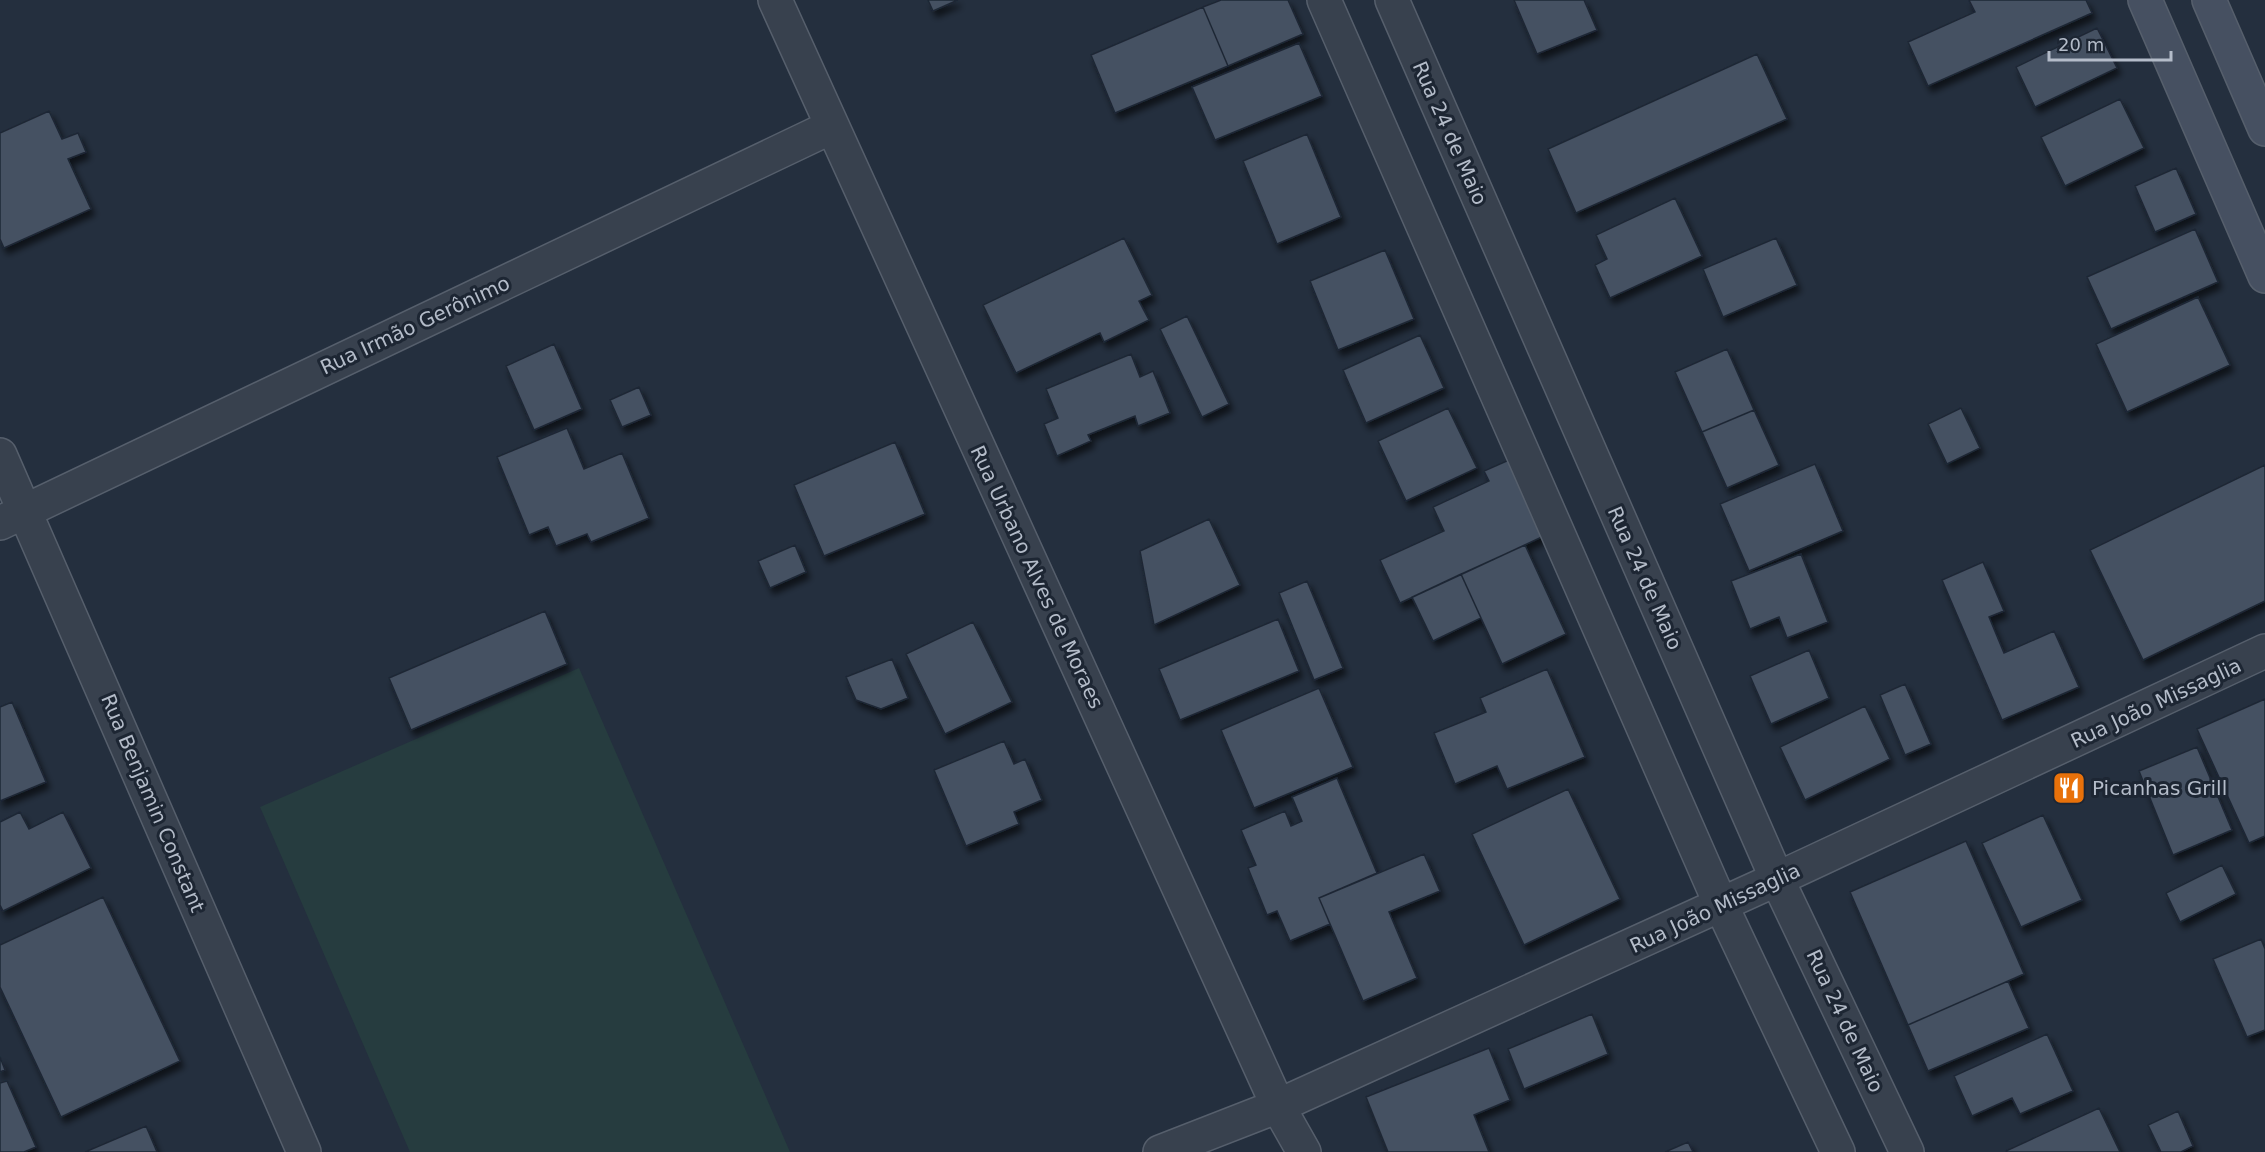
<svg xmlns="http://www.w3.org/2000/svg" width="2265" height="1152" viewBox="0 0 2265 1152" font-family="'DejaVu Sans',sans-serif">
	<style>
		.green { fill: #263c3f }
		.building { fill: #455162; stroke: #1f2835; stroke-width: 1.5; filter: url(#shadow) }
		.lines { fill: none; stroke-linecap: round; stroke-linejoin: round }
		.minor-casing { stroke: #565f6c; stroke-width: 36 }
		.tertiary-casing { stroke: #565f6c; stroke-width: 36 }
		.secondary-casing { stroke: #565f6c; stroke-width: 36 }
		.minor { stroke: #38414e; stroke-width: 33 }
		.tertiary { stroke: #38414e; stroke-width: 33 }
		.secondary { stroke: #465061; stroke-width: 33 }
		.labels { text-anchor: middle; stroke-width: 6; stroke-linejoin: round; paint-order: stroke }
		.street-label { font-size: 20px; fill: #b4bcc9; stroke: #1d2633 }
		.poi-label { font-size: 20px; fill: #b4bcc9; stroke: #1d2633; text-anchor: start }
	</style>
	<defs>
		<filter id="shadow"><feDropShadow dx="3.5" dy="6" stdDeviation="3" flood-color="#0009"/></filter>
	</defs>
	<rect width="100%" height="100%" fill="#242f3e"/>
	<path class="green" d="M 579,668 L 790,1152 L 410,1152 L 260,807 Z"/>
	<path class="building" d="M 928,0 L 958,0 L 933,11 Z
		M 1221,0 L 1288,0 L 1303,34 L 1228,66 L 1203,7 Z
		M 1514,0 L 1584,0 L 1597,30 L 1537,54 Z
		M 1969,0 L 2086,0 L 2092,13 L 1928,86 L 1908,42 L 1975,12 Z
		M 1203,7 L 1228,66 L 1115,113 L 1091,55 Z
		M 2097,28 L 2117,68 L 2035,107 L 2016,67 Z
		M 1299,43 L 1322,96 L 1215,140 L 1192,87 Z
		M 1757,54 L 1787,119 L 1576,213 L 1548,149 Z
		M 2120,99 L 2144,148 L 2065,186 L 2041,137 Z
		M 49,111 L 62,139 L 78,133 L 86,152 L 68,159 L 91,209 L 4,248 L 0,239 L 0,133 Z
		M 1307,134 L 1341,217 L 1277,244 L 1243,161 Z
		M 2176,168 L 2196,214 L 2155,232 L 2135,186 Z
		M 1675,198 L 1702,256 L 1610,298 L 1595,265 L 1607,259 L 1596,235 Z
		M 2195,229 L 2218,282 L 2111,329 L 2087,277 Z
		M 1124,238 L 1152,295 L 1139,301 L 1149,320 L 1104,342 L 1100,333 L 1016,373 L 983,305 Z
		M 1776,238 L 1797,285 L 1723,317 L 1703,269 Z
		M 1385,250 L 1414,319 L 1338,350 L 1310,281 Z
		M 2198,297 L 2230,365 L 2127,412 L 2096,344 Z
		M 1187,316 L 1229,404 L 1202,417 L 1160,329 Z
		M 1420,335 L 1444,388 L 1366,423 L 1343,370 Z
		M 554,344 L 582,409 L 534,430 L 506,366 Z
		M 1727,349 L 1754,410 L 1702,432 L 1675,372 Z
		M 1131,354 L 1140,377 L 1153,371 L 1170,413 L 1138,426 L 1135,416 L 1088,435 L 1091,441 L 1057,456 L 1044,424 L 1058,418 L 1046,389 Z
		M 639,387 L 651,415 L 622,427 L 610,400 Z
		M 1448,408 L 1477,468 L 1406,501 L 1378,441 Z
		M 1961,408 L 1980,448 L 1947,464 L 1928,424 Z
		M 1754,410 L 1779,465 L 1727,488 L 1702,432 Z
		M 567,428 L 584,469 L 622,453 L 649,518 L 591,542 L 587,534 L 556,546 L 548,527 L 529,535 L 497,457 Z
		M 895,442 L 925,514 L 824,556 L 794,485 Z
		M 1509,460 L 1544,536 L 1400,603 L 1380,560 L 1444,531 L 1433,507 L 1489,481 L 1484,471 Z
		M 1815,464 L 1843,531 L 1749,571 L 1720,504 Z
		M 2265,465 L 2265,601 L 2143,660 L 2090,550 Z
		M 1209,519 L 1240,585 L 1154,625 L 1140,551 Z
		M 795,545 L 806,572 L 770,588 L 758,561 Z
		M 1525,545 L 1566,634 L 1502,664 L 1461,574 Z
		M 1801,554 L 1828,622 L 1787,638 L 1779,617 L 1750,629 L 1731,581 Z
		M 1983,562 L 2004,611 L 1989,617 L 2004,653 L 2054,631 L 2079,687 L 2002,720 L 1942,580 Z
		M 1461,574 L 1481,618 L 1433,641 L 1412,597 Z
		M 1307,581 L 1343,668 L 1314,680 L 1279,593 Z
		M 545,611 L 567,664 L 411,730 L 389,678 Z
		M 1278,619 L 1299,671 L 1180,720 L 1159,669 Z
		M 973,622 L 1012,702 L 945,734 L 906,654 Z
		M 1809,650 L 1829,698 L 1771,724 L 1750,676 Z
		M 892,659 L 908,698 L 881,709 L 856,700 L 846,677 Z
		M 1547,669 L 1585,757 L 1507,789 L 1497,766 L 1455,784 L 1434,733 L 1486,712 L 1480,698 Z
		M 1905,684 L 1931,744 L 1905,755 L 1880,695 Z
		M 1319,688 L 1353,767 L 1254,808 L 1221,730 Z
		M 2265,699 L 2265,836 L 2249,843 L 2197,729 Z
		M 12,702 L 46,782 L 0,801 L 0,707 Z
		M 1865,706 L 1890,759 L 1805,800 L 1780,747 Z
		M 1004,741 L 1014,764 L 1025,759 L 1042,800 L 1014,812 L 1019,824 L 966,846 L 934,770 Z
		M 2197,747 L 2232,830 L 2173,855 L 2139,771 Z
		M 1337,778 L 1377,873 L 1319,898 L 1330,924 L 1290,941 L 1277,911 L 1267,915 L 1248,868 L 1256,865 L 1241,830 L 1285,811 L 1291,826 L 1302,821 L 1292,797 Z
		M 1568,789 L 1620,899 L 1524,945 L 1472,834 Z
		M 20,812 L 29,829 L 63,812 L 91,868 L 3,911 L 0,905 L 0,822 Z
		M 2043,815 L 2082,900 L 2021,927 L 1982,843 Z
		M 1966,841 L 2024,974 L 1908,1025 L 1850,892 Z
		M 1424,854 L 1440,891 L 1389,912 L 1417,978 L 1363,1001 L 1319,898 Z
		M 2222,865 L 2236,894 L 2180,922 L 2166,893 Z
		M 103,897 L 180,1061 L 61,1117 L 0,987 L 0,945 Z
		M 2261,939 L 2265,949 L 2265,1030 L 2247,1037 L 2213,959 Z
		M 2008,981 L 2029,1028 L 1928,1071 L 1908,1025 Z
		M 1592,1014 L 1608,1054 L 1524,1089 L 1508,1049 Z
		M 2047,1034 L 2073,1091 L 2020,1114 L 2012,1098 L 1972,1116 L 1954,1076 Z
		M 1489,1048 L 1510,1100 L 1474,1115 L 1489,1152 L 1388,1152 L 1366,1097 Z
		M 0,1057 L 5,1070 L 0,1072 Z
		M 7,1081 L 36,1147 L 24,1152 L 0,1152 L 0,1083 Z
		M 2099,1108 L 2120,1152 L 2006,1152 L 2006,1151 Z
		M 2178,1111 L 2193,1146 L 2181,1152 L 2161,1152 L 2148,1125 Z
		M 146,1126 L 157,1152 L 85,1152 Z
		M 1688,1142 L 1693,1152 L 1665,1152 Z"/>
	<g class="lines">
		<defs>
			<path id="minor" d="M 775,0 L 1278,1106 L 1304,1152
				M 0,455 L 304,1152
				M 0,523 L 831,127
				M 1160,1152 L 1278,1106 L 1777,879 L 2265,651"/>
			<path id="tertiary" d="M 1324,0 L 1721,905 L 1838,1152
				M 1392,0 L 1777,879 L 1907,1152"/>
			<path id="secondary" d="M 2145,0 L 2265,276
				M 2209,0 L 2265,129"/>
		</defs>
		<use href="#minor" class="minor-casing"/>
		<use href="#tertiary" class="tertiary-casing"/>
		<use href="#secondary" class="secondary-casing"/>
		<use href="#minor" class="minor"/>
		<use href="#tertiary" class="tertiary"/>
		<use href="#secondary" class="secondary"/>
	</g>
	<defs>
		<symbol id="restaurant-square" viewBox="-11 -11 22 22"><rect x="-9" y="-9" width="18" height="18" rx="4" fill="#e8710a" stroke="#1d2633"/><path d="M-5-6h1v4h1v-4h1v4h1v-4h1v5L-1.5 .5V6h-2V.5L-5-1ZM5-6V6H3V1.5H1.5Q1.5-4 5-6Z" fill="#fff"/></symbol>
	</defs>
	<g fill-rule="evenodd">
		<use href="#restaurant-square" x="2050" y="769" width="38" height="38"/>
	</g>
	<g class="labels">
		<g class="street-label">
			<text transform="translate(1450 133) rotate(66)" y="7">Rua 24 de Maio</text>
			<text transform="translate(415 325) rotate(-25)" y="7">Rua Irmão Gerônimo</text>
			<text transform="translate(1037 577) rotate(65)" y="7">Rua Urbano Alves de Moraes</text>
			<text transform="translate(1645 578) rotate(66)" y="7">Rua 24 de Maio</text>
			<text transform="translate(2156 703) rotate(-25)" y="7">Rua João Missaglia</text>
			<text transform="translate(153 803) rotate(67)" y="7">Rua Benjamin Constant</text>
			<text transform="translate(1715 908) rotate(-25)" y="7">Rua João Missaglia</text>
			<text transform="translate(1845 1021) rotate(65)" y="7">Rua 24 de Maio</text>
		</g>
		<g class="poi-label">
			<text x="2092" y="795">Picanhas Grill</text>
		</g>
	</g>
	<path d="M2049 51v9h122v-9" fill="none" stroke="#b4bcc9" stroke-width="3"/>
	<text x="2058" y="51" font-size="18" fill="#b4bcc9" stroke="#1d2633" stroke-width="4.5" paint-order="stroke">20 m</text>
</svg>
